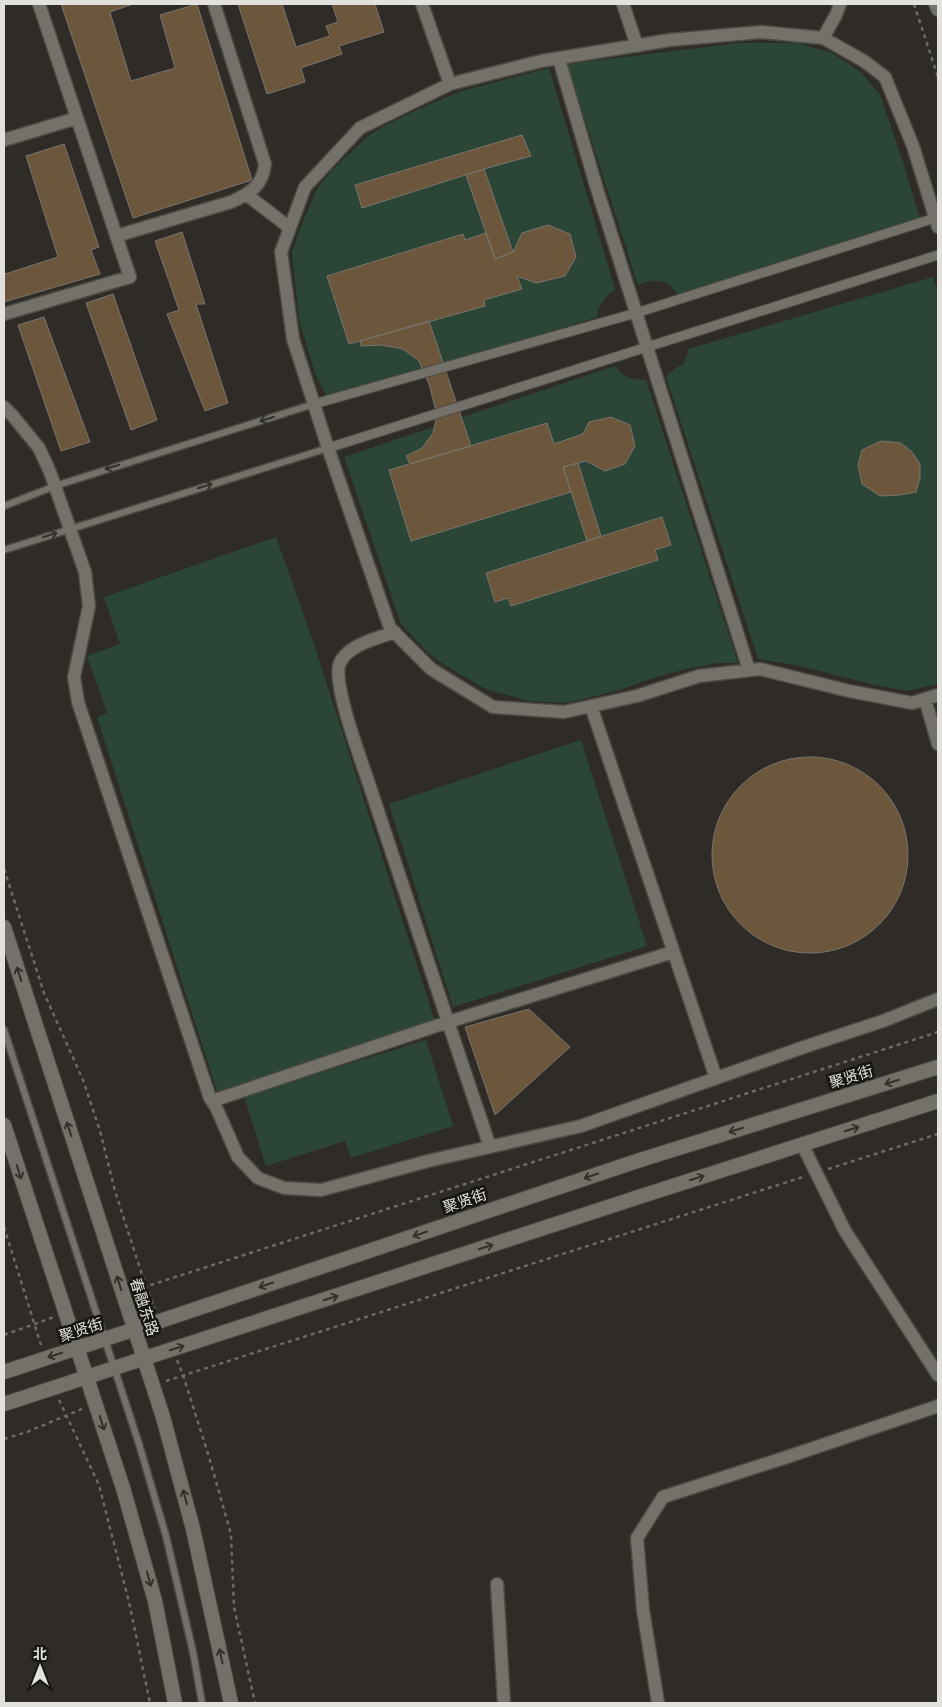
<svg xmlns="http://www.w3.org/2000/svg" width="942" height="1707" viewBox="0 0 942 1707" font-family="'Source Serif 4','Noto Sans SC',serif">
	<style>
		.green { fill: #2b4637 }
		.building { fill: #6c573c; stroke: #79746e }
		.lines { fill: none; stroke-linecap: round; stroke-linejoin: round }
		.service-casing { stroke: #4c4a45; stroke-width: 9 }
		.pedestrian-casing { stroke: #4c4a45; stroke-width: 11 }
		.minor-casing { stroke: #4c4a45; stroke-width: 15 }
		.secondary-casing { stroke: #4c4a45; stroke-width: 16 }
		.path { stroke: #6d6a65; stroke-width: 2.5; stroke-dasharray: 4 4; stroke-linecap: butt }
		.service { stroke: #74716a; stroke-width: 6 }
		.pedestrian { stroke: #74716a; stroke-width: 9 }
		.minor { stroke: #74716a; stroke-width: 12 }
		.secondary { stroke: #74716a; stroke-width: 14 }
		.oneway { stroke: #32312c }
		.labels { text-anchor: middle; stroke-width: 5; stroke-linejoin: round; paint-order: stroke }
		.street-label { font-size: 15px; fill: #e3e1dd; stroke: #161512 }
	</style>
	<rect width="100%" height="100%" fill="#2f2c27"/>
	<path class="green" d="M 739,43 L 797,43 L 832,53 L 861,72 L 880,95 L 904,165 L 922,226 L 677,294 C 668,279 653,278 638,285 L 567,64 Z
		M 549,68 L 615,289 C 604,297 599,304 597,317 L 330,402 L 316,376 L 299,320 L 292,253 L 299,231 L 317,189 L 332,170 L 367,137 L 384,126 L 419,109 L 462,91 Z
		M 933,277 L 938,293 L 938,684 L 907,691 L 871,684 L 796,665 L 758,659 L 666,377 L 676,368 L 684,364 L 689,349 Z
		M 615,366 C 623,377 632,380 646,380 L 738,663 L 718,663 L 686,669 L 653,678 L 620,690 L 566,703 L 529,701 L 485,689 L 445,665 L 428,653 L 401,624 L 344,457 Z
		M 276,537 L 313,641 L 436,1025 L 218,1094 L 97,717 L 107,713 L 87,656 L 120,644 L 104,597 Z
		M 581,740 L 647,946 L 453,1007 L 389,804 Z
		M 426,1040 L 453,1126 L 351,1158 L 345,1141 L 266,1166 L 244,1096 Z"/>
	<path class="building" d="M 61,4 L 133,4 L 110,12 L 131,81 L 175,68 L 160,15 L 197,4 L 252,180 L 133,218 Z
		M 238,4 L 282,4 L 296,47 L 330,36 L 326,26 L 338,22 L 332,4 L 375,4 L 384,32 L 339,46 L 342,54 L 301,68 L 305,82 L 267,94 Z
		M 522,135 L 531,156 L 484,169 L 362,208 L 355,185 Z
		M 64,144 L 99,247 L 91,250 L 100,274 L 4,302 L 4,269 L 5,274 L 58,257 L 26,156 Z
		M 484,169 L 513,252 L 495,259 L 466,175 Z
		M 548,225 L 570,234 L 576,257 L 565,276 L 536,283 L 517,276 L 522,289 L 484,300 L 485,306 L 349,344 L 327,276 L 463,234 L 465,240 L 486,233 L 495,259 L 513,252 L 522,233 Z
		M 182,232 L 205,304 L 196,304 L 228,403 L 205,411 L 167,314 L 179,310 L 155,241 Z
		M 113,294 L 157,420 L 131,430 L 86,303 Z
		M 44,317 L 90,442 L 61,451 L 18,325 Z
		M 429,321 L 471,446 L 410,464 L 406,456 L 422,448 L 433,433 L 437,415 L 429,384 L 419,361 L 403,349 L 381,345 L 361,346 L 360,341 Z
		M 611,417 L 630,425 L 635,446 L 625,464 L 605,471 L 586,461 L 563,467 L 571,492 L 411,541 L 389,470 L 547,423 L 554,444 L 583,434 L 589,422 Z
		M 881,441 L 901,443 L 912,452 L 920,464 L 920,478 L 916,492 L 900,495 L 880,496 L 862,484 L 858,465 L 862,450 Z
		M 578,463 L 601,536 L 587,541 L 563,467 Z
		M 662,517 L 671,545 L 655,550 L 658,560 L 511,606 L 508,598 L 495,602 L 486,573 Z
		M712 855a98 98 0 1 1 196 0a98 98 0 1 1-196 0Z
		M 529,1009 L 570,1047 L 495,1115 L 465,1027 Z"/>
	<g class="lines">
		<defs>
			<path id="service" d="M 4,506 L 55,486 L 314,404
				M 4,550 L 328,448
				M 4,1030 L 139,1444 L 166,1536 L 193,1652 L 202,1703"/>
			<path id="pedestrian" d="M 314,404 L 636,313 L 935,218
				M 328,448 L 938,255"/>
			<path id="minor" d="M 422,4 L 450,84
				M 623,4 L 637,46
				M 823,38 L 836,15 L 840,4
				M 559,59 L 597,189 L 749,670
				M 4,140 L 77,118 L 39,4
				M 247,195 L 290,228
				M 938,227 L 913,146 L 885,77 L 864,61 L 823,38 L 761,32 L 670,40 L 541,61 L 450,84 L 360,128 L 305,187 L 281,252 L 293,339 L 328,448 L 390,628 L 431,669 L 493,707 L 564,712 L 637,696 L 699,676 L 760,669 L 849,691 L 912,703 L 938,695
				M 116,236 L 231,202 C 249,194 263,186 265,164 L 214,4
				M 4,314 L 130,277 L 77,118
				M 4,407 L 12,415 L 39,448 L 50,472 L 85,572 L 89,606 L 74,677 L 78,702 L 210,1098 L 216,1107 L 238,1157 L 258,1178 L 284,1188 L 321,1190 L 428,1161 L 581,1126 L 807,1046 L 883,1021 L 938,999
				M 395,632 C 377,638 344,646 339,666 C 334,689 362,762 370,787 C 409,907 450,1027 490,1147
				M 925,699 L 938,744
				M 591,706 L 716,1078
				M 212,1101 L 448,1022 L 673,952
				M 802,1144 L 845,1231 L 938,1375
				M 497,1584 L 504,1703
				M 658,1703 L 643,1610 L 637,1538 L 663,1497 L 787,1457 L 938,1406"/>
			<path id="secondary" d="M 936,4 L 938,9
				M 4,927 L 163,1417 L 193,1529 L 231,1703
				M 4,1125 L 123,1488 L 155,1601 L 175,1703
				M 4,1372 L 160,1321 L 637,1161 L 938,1067
				M 4,1404 L 651,1193 L 938,1101"/>
		</defs>
		<use href="#service" class="service-casing"/>
		<use href="#pedestrian" class="pedestrian-casing"/>
		<use href="#minor" class="minor-casing"/>
		<use href="#secondary" class="secondary-casing"/>
		<path class="path" d="M 914,4 L 938,77
			M 4,869 L 44,993 L 83,1080 L 100,1131 L 115,1191 L 146,1287 L 155,1309
			M 828,1169 L 938,1134
			M 4,1227 L 41,1345
			M 135,1290 L 938,1032
			M 4,1335 L 54,1317
			M 177,1360 L 183,1375 L 209,1457 L 231,1534 L 234,1607 L 255,1703
			M 166,1381 L 803,1177
			M 59,1400 L 99,1485 L 129,1602 L 150,1703
			M 4,1439 L 27,1432 L 82,1409"/>
		<use href="#service" class="service"/>
		<use href="#pedestrian" class="pedestrian"/>
		<use href="#minor" class="minor"/>
		<use href="#secondary" class="secondary"/>
	</g>
	<defs><path id="oneway-shaft" d="M-6 0H5M1.5-3L5.5 0L1.5 3" fill="none" stroke-width="1.6" stroke-linecap="round" stroke-linejoin="round" transform="scale(1.25)"/></defs>
	<g class="oneway">
		<use href="#oneway-shaft" transform="translate(267 419) rotate(162)"/>
		<use href="#oneway-shaft" transform="translate(112 467) rotate(162)"/>
		<use href="#oneway-shaft" transform="translate(205 486) rotate(-17)"/>
		<use href="#oneway-shaft" transform="translate(50 535) rotate(-18)"/>
		<use href="#oneway-shaft" transform="translate(19 974) rotate(-108)"/>
		<use href="#oneway-shaft" transform="translate(892 1082) rotate(163)"/>
		<use href="#oneway-shaft" transform="translate(69 1129) rotate(-108)"/>
		<use href="#oneway-shaft" transform="translate(852 1129) rotate(-18)"/>
		<use href="#oneway-shaft" transform="translate(736 1130) rotate(163)"/>
		<use href="#oneway-shaft" transform="translate(19 1172) rotate(72)"/>
		<use href="#oneway-shaft" transform="translate(591 1176) rotate(161)"/>
		<use href="#oneway-shaft" transform="translate(697 1178) rotate(-18)"/>
		<use href="#oneway-shaft" transform="translate(420 1234) rotate(161)"/>
		<use href="#oneway-shaft" transform="translate(486 1247) rotate(-18)"/>
		<use href="#oneway-shaft" transform="translate(119 1283) rotate(-108)"/>
		<use href="#oneway-shaft" transform="translate(266 1285) rotate(161)"/>
		<use href="#oneway-shaft" transform="translate(331 1298) rotate(-18)"/>
		<use href="#oneway-shaft" transform="translate(177 1348) rotate(-18)"/>
		<use href="#oneway-shaft" transform="translate(55 1355) rotate(162)"/>
		<use href="#oneway-shaft" transform="translate(102 1423) rotate(72)"/>
		<use href="#oneway-shaft" transform="translate(185 1497) rotate(-105)"/>
		<use href="#oneway-shaft" transform="translate(149 1579) rotate(74)"/>
		<use href="#oneway-shaft" transform="translate(221 1656) rotate(-102)"/>
	</g>
	<g class="labels">
		<g class="street-label">
			<text transform="translate(851 1077) rotate(-17)" y="5">聚贤街</text>
			<text transform="translate(465 1201) rotate(-19)" y="5">聚贤街</text>
			<text transform="translate(144 1307) rotate(72)" y="5">春融东路</text>
			<text transform="translate(81 1330) rotate(-18)" y="5">聚贤街</text>
		</g>
	</g>
	<rect width="942" height="1707" fill="none" stroke="#e3e1dd" stroke-width="10"/>
	<g transform="translate(40 1667)" stroke="#161512" stroke-width="4" paint-order="stroke">
	<path d="M0-4L9 19L0 12L-9 19Z" fill="#e3e1dd"/>
	<text y="-8" font-size="14" font-weight="bold" text-anchor="middle" fill="#e3e1dd">北</text>
	</g>
</svg>
